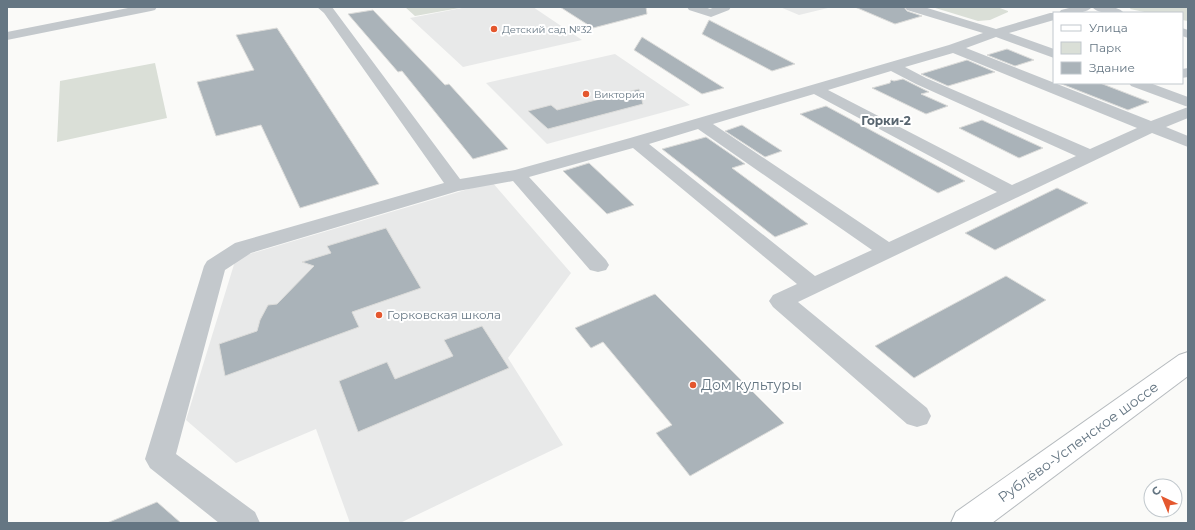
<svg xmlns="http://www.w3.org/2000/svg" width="1195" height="530" viewBox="0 0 1195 530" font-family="Montserrat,sans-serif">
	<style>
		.built { fill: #e8e9e9 }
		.green { fill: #dadfd7 }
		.building { fill: #aab3b9; stroke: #dcdcda }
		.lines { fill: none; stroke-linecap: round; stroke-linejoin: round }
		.major-casing { stroke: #b5babe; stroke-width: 2 }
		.minor { fill: #c3c8cc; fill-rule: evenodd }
		.major { fill: #fff; fill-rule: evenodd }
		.poi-dot { fill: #e4572e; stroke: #fff; stroke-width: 1.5 }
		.labels { text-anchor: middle; stroke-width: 4; stroke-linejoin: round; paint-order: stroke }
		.far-poi-label { font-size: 10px; fill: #657683; stroke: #fff; text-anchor: start }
		.far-quarter-label { font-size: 12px; font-weight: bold; fill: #57646e; stroke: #fff }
		.poi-label { font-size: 12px; fill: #657683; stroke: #fff; text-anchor: start }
		.near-poi-label { font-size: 14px; fill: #657683; stroke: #fff; text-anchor: start }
		.near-street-label { font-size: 14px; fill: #657683; stroke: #fff }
	</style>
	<rect width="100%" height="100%" fill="#fafaf8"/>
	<path class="built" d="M 467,7 L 533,7 L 582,40 L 463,67 L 410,18 Z
		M 780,7 L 832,7 L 799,15 Z
		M 615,54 L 690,105 L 547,144 L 486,83 Z
		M 492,182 L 571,273 L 508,358 L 563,445 L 400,523 L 350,523 L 316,429 L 236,463 L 186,420 L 236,258 Z"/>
	<path class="green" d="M 405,7 L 465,7 L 415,16 Z
		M 932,7 L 997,7 L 1008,11 L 1008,12 L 990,20 L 978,21 Z
		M 1131,7 L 1188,7 L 1188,21 L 1182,20 L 1182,13 L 1149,13 L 1130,9 Z
		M 155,63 L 167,118 L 57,142 L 60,81 Z"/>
	<path class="building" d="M 560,7 L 646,7 L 647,14 L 593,28 Z
		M 855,7 L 904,7 L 907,11 L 922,16 L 895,24 Z
		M 373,10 L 445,85 L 449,84 L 508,149 L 473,159 L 402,71 L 398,72 L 348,14 Z
		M 709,20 L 795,64 L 772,71 L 702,34 Z
		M 277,28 L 379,184 L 300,208 L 261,125 L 216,136 L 197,82 L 254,70 L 236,35 Z
		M 642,37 L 724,88 L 702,94 L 634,50 Z
		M 1007,49 L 1034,60 L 1015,66 L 987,55 Z
		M 967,60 L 995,72 L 948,86 L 921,74 Z
		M 903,79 L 929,92 L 921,94 L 948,106 L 926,114 L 872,88 L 890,83 L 891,80 L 894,81 Z
		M 1059,83 L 1100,83 L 1149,102 L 1128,110 Z
		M 639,89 L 643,104 L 548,129 L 528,111 L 551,105 L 557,110 Z
		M 826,106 L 965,181 L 938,193 L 800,114 Z
		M 982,120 L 1043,148 L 1019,158 L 959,128 Z
		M 742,125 L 782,151 L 765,157 L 725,131 Z
		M 706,137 L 745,164 L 732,168 L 808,224 L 775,237 L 662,149 Z
		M 589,163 L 634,205 L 607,214 L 563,171 Z
		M 1057,188 L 1088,203 L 995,250 L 965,233 Z
		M 386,228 L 421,288 L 352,312 L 359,327 L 225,376 L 219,344 L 257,331 L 260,320 L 268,305 L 277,304 L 314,266 L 302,262 L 331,253 L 327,246 Z
		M 1006,276 L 1046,300 L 914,378 L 875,346 Z
		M 655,294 L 784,423 L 690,476 L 656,433 L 672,425 L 603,342 L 591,348 L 575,328 Z
		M 482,326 L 509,368 L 358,432 L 339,381 L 387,362 L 395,379 L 453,356 L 444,340 Z
		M 157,502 L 181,523 L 107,523 Z"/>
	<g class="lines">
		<defs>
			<path id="major" d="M 1188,352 L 1188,376 L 992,523 L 951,523 L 956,512 L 1179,355 Z"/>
		</defs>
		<use href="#major" class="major-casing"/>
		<path class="minor" d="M 133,7 L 157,7 L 155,10 L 151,11 L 7,40 L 7,32 Z
			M 317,7 L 332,7 L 460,179 L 515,170 L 630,138 L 949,45 L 983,33 L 907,10 L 905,7 L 924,7 L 996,29 L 1050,13 L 1057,13 L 1054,13 L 1054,20 L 1009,33 L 1054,49 L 1054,58 L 996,37 L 966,48 L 1151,121 L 1188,107 L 1188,118 L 1166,127 L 1188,136 L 1188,147 L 1152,133 L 798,302 L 927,408 L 931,416 L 927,424 L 917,427 L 907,424 L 773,307 L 769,301 L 773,295 L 797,284 L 633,148 L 529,177 L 606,260 L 609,265 L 606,270 L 598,272 L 590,270 L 513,181 L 458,191 L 251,253 L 225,270 L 176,454 L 255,512 L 260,523 L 219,523 L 150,468 L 145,459 L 204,266 L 207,261 L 235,243 L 444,183 L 324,13 ZM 953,53 L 1137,128 L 1090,149 L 926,78 L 905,67 ZM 891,71 L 916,84 L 1076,156 L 1012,185 L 828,90 ZM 814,94 L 997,192 L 889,242 L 713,124 ZM 698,129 L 872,250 L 815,276 L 649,144 Z
			M 687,7 L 705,7 L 710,9 L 715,7 L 731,7 L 729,10 L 711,17 L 689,10 Z
			M 1073,7 L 1092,7 C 1085,15 1069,13 1059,13 L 1061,10 Z
			M 1092,7 C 1102,7 1118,5 1124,13 C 1114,13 1099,15 1092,7 Z
			M 1182,28 L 1188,30 L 1188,38 L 1182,36 Z
			M 1188,68 L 1188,77 L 1182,78 L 1182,69 Z
			M 1129,83 L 1150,83 L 1188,97 L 1188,107 L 1131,86 Z"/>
		<use href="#major" class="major"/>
	</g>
	<g class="poi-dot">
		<circle cx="494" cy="29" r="4"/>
		<circle cx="586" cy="94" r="4"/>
		<circle cx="379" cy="315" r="4"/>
		<circle cx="693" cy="385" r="4"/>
	</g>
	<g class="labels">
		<g class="far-poi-label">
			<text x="502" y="33">Детский сад №32</text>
			<text x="594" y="98">Виктория</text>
		</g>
		<g class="far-quarter-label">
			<text x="886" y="125">Горки-2</text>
		</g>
		<g class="poi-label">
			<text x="387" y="319">Горковская школа</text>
		</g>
		<g class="near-poi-label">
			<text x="701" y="390">Дом культуры</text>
		</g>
		<g class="near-street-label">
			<text transform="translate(1078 442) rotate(-36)" y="5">Рублёво-Успенское шоссе</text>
		</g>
	</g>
	<rect width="1195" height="530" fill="none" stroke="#657683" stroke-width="16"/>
	<rect x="1053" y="12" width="130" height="72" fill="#ffffff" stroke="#c1c8cd"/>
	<rect x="1061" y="25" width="20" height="6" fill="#ffffff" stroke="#c1c8cd"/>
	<text x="1089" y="32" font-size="12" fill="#657683">Улица</text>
	<rect x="1061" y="42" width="20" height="12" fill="#dadfd7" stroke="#c1c8cd"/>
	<text x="1089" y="52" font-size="12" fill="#657683">Парк</text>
	<rect x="1061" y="62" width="20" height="12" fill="#aab3b9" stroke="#c1c8cd"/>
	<text x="1089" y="72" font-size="12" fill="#657683">Здание</text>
	<g transform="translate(1163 498) rotate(316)"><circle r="19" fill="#ffffff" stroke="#c1c8cd"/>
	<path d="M0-3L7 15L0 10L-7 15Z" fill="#e4572e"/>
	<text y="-6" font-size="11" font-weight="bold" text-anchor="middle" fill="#657683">С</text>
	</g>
</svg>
